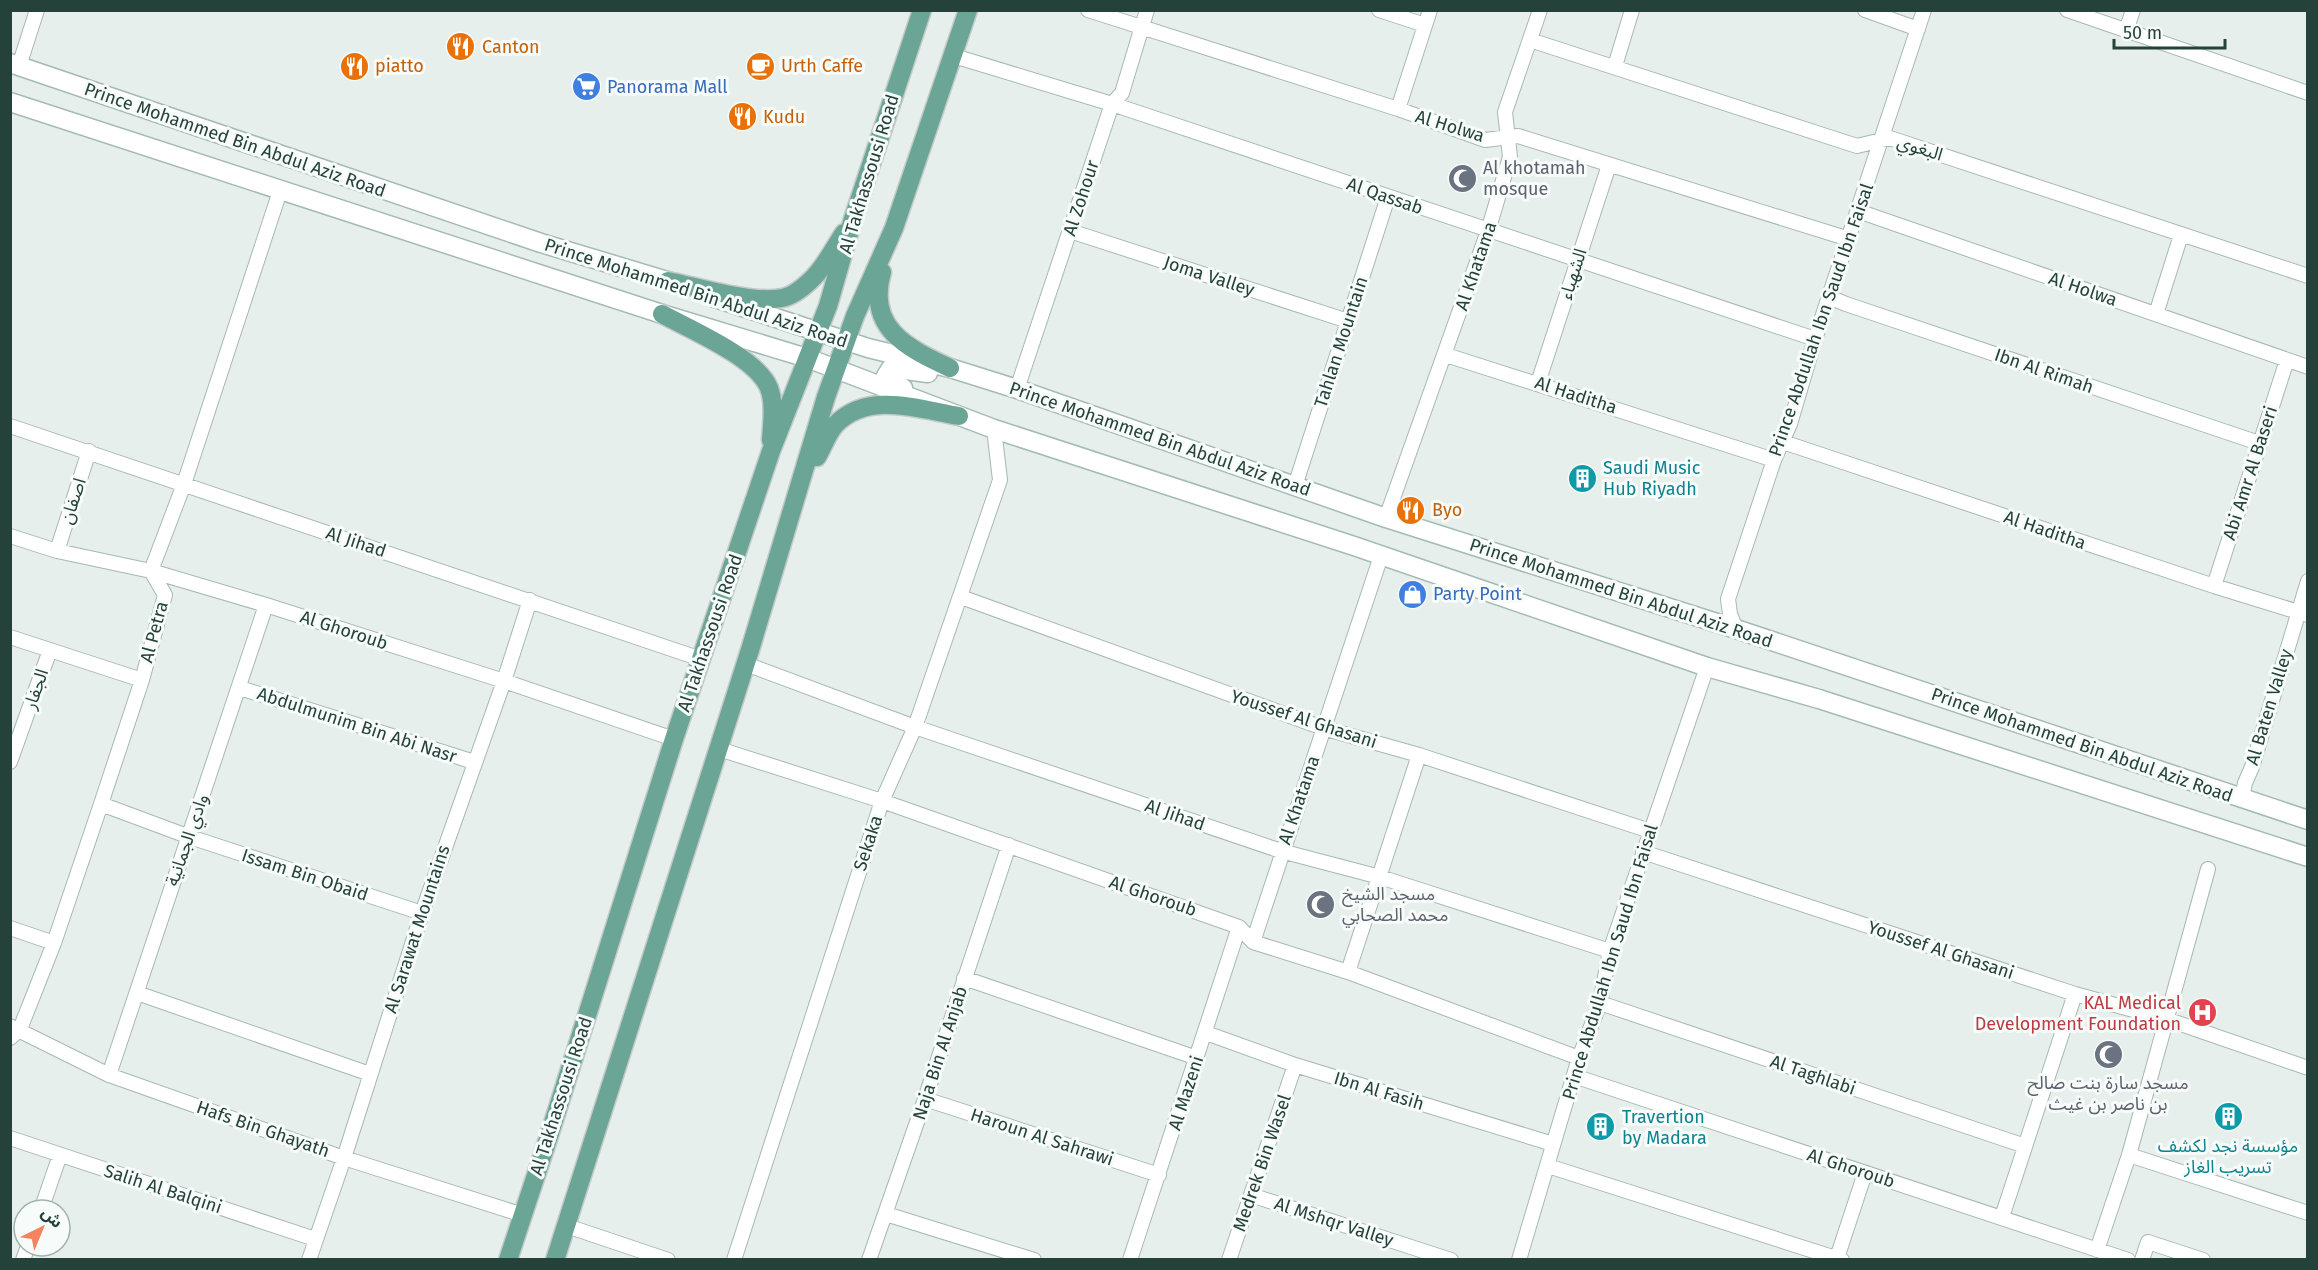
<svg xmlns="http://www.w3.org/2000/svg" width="2318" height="1270" viewBox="0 0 2318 1270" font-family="'Fira Sans','Noto Sans Arabic',sans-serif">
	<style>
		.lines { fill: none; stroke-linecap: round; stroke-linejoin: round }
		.street-casing { stroke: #a8b8b2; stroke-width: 16 }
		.secondary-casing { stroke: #a4bbb3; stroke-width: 21 }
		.primary-casing { stroke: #c2cac8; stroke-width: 21 }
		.street { stroke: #fff; stroke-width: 14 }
		.secondary { stroke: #fff; stroke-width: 18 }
		.primary { stroke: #6aa596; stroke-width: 18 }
		.labels { text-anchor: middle; stroke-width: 6; stroke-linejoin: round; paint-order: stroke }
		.food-label { font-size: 18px; fill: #c56008; stroke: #f7fbf9; text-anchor: start }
		.shop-label { font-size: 18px; fill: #366cbe; stroke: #f7fbf9; text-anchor: start }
		.street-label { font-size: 18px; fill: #24423a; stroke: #f7fbf9 }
		.worship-label { font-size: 18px; fill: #5b616d; stroke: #f7fbf9; text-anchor: start }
		.culture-label { font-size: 18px; fill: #0d838f; stroke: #f7fbf9; text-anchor: start }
		.health-label { font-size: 18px; fill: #be3a42; stroke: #f7fbf9; text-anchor: end }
	</style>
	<rect width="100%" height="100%" fill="#e6efeb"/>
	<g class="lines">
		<defs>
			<path id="street" d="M 1088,10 L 1398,109 L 1485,140 L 1518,136 L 1849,239
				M 1379,10 L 1425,25
				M 1865,10 L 1918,29
				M 2067,10 L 2308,93
				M 2126,31 L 2133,10
				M 1530,40 L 1857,146 L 1890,138 L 2308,276
				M 954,56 L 1112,104 L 1815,339
				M 19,66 L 37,10
				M 1615,66 L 1632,10
				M 1398,109 L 1430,10
				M 1858,211 L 2308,367
				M 1070,231 L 1348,321
				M 1829,297 L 1846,304 L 2259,443
				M 2156,314 L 2181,235
				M 1446,355 L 1774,460
				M 1538,383 L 1609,165
				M 1017,389 L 1112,104 L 1122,93 L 1147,10
				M 10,426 L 701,659
				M 1783,442 L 2214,586 L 2308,615
				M 1295,486 L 1388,197
				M 1386,518 L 1488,231 L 1510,157 L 1505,112 L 1540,10
				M 10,536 L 57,551 L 151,571 L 266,605 L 504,681 L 674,739
				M 57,551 L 89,451
				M 151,571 L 184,484 L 280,191
				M 2214,586 L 2287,360
				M 961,597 L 1323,728 L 1419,755 L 1650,831
				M 1736,629 L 1730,614 L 1728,599 L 1774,460 L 1790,424 L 1815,339 L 1924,10
				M 10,637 L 142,680
				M 746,664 L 915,727 L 1281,851 L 1380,877 L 1610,951
				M 240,688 L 474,762
				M 719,749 L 882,801 L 1239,927 L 1253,942 L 1348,972 L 1579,1058
				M 10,762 L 50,650
				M 2242,798 L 2245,783 L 2252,767 L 2308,581
				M 101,804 L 187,836 L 422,913
				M 1643,852 L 2075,994 L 2166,1019 L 2308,1068
				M 10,928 L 54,943
				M 1253,942 L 1381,556
				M 1348,972 L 1419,755
				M 964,978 L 1197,1058
				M 137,993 L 370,1074
				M 1600,1003 L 2025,1146
				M 10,1026 L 109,1075 L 344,1158 L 523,1215
				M 1206,1033 L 1295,1065 L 1553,1144
				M 10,1038 L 20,1029 L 54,943 L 101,804 L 142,680 L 165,595 L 151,571
				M 109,1075 L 266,605
				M 1574,1076 L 2128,1260
				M 925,1099 L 1159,1175
				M 10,1138 L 315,1239
				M 2129,1155 L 2308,1213
				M 1548,1166 L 1842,1260
				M 1251,1195 L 1451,1260
				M 41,1210 L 60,1155
				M 886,1214 L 1034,1260
				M 2002,1217 L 2075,994
				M 567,1226 L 668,1260
				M 2097,1250 L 2129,1155 L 2208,869
				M 1837,1258 L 1865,1173
				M 23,1260 L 28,1246
				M 309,1260 L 344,1158 L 422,913 L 504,681 L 530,600
				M 734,1260 L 882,801 L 915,727 L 1000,480 L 994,429
				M 869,1260 L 925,1099 L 1009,845
				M 1130,1260 L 1239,927
				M 1229,1260 L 1295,1065
				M 1519,1260 L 1579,1058 L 1600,1003 L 1610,951 L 1707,667
				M 2142,1260 L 2148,1242 L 2203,1260"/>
			<path id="secondary" d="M 10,63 L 541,243 L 684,286
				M 10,102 L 662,314 L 807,358 L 994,429 L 1354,546 L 1707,667 L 1819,699 L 2308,857
				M 715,298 L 868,348 L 950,368 L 1017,389 L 1386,518 L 1736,629 L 2308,820
				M 903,388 L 891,383 L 886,376 L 891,368 L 928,373"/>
			<path id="primary" d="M 882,272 C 866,328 907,348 950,368
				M 668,281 C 698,287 753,304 782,298 C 793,296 805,286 813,278 C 826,265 834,248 844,233
				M 662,314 C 691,330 756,357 769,388 C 775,403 772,424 771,440
				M 817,457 C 823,447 828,432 836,424 C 869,391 918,409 959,416
				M 508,1260 L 549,1136 L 674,739 L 771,451 L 828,306 L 853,219 L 922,10
				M 555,1260 L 750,650 L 826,397 L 855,316 L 894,228 L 968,10"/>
		</defs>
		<use href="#street" class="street-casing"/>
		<use href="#secondary" class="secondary-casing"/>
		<use href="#primary" class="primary-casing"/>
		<use href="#street" class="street"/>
		<use href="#secondary" class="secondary"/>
		<use href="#primary" class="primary"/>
	</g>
	<defs>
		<symbol id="restaurant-disc" viewBox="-11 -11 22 22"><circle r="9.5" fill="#e8710a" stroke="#f7fbf9"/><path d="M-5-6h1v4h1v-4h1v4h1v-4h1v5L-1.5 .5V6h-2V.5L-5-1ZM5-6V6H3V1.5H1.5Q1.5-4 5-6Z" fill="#fff"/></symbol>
		<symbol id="cafe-disc" viewBox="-11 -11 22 22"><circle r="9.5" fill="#e8710a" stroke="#f7fbf9"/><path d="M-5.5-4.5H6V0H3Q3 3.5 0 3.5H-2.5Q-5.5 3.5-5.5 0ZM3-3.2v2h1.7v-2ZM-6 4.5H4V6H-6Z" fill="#fff"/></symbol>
		<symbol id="supermarket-disc" viewBox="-11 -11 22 22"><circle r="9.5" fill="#3f7fe0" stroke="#f7fbf9"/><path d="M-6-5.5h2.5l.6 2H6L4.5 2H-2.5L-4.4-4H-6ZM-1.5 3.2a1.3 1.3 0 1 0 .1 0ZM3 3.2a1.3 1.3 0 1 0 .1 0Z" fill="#fff"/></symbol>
		<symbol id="mosque-disc" viewBox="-11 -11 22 22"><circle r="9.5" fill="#6b7280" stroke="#f7fbf9"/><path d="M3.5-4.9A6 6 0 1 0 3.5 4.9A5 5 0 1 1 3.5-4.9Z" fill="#fff"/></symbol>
		<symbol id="building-disc" viewBox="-11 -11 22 22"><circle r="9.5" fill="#0f9aa8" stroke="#f7fbf9"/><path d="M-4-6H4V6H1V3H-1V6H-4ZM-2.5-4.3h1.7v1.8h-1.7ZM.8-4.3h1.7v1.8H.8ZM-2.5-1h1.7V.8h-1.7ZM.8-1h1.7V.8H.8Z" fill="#fff"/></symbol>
		<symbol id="shop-disc" viewBox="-11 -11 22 22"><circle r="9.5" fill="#3f7fe0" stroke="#f7fbf9"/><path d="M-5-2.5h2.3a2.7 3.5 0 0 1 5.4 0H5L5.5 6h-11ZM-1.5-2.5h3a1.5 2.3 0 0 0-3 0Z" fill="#fff"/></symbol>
		<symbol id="hospital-disc" viewBox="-11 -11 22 22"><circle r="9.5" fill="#e0444e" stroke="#f7fbf9"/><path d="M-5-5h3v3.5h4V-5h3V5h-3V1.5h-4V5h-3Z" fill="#fff"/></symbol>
	</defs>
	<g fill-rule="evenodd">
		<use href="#restaurant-disc" x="444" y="30" width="33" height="33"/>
		<use href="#restaurant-disc" x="338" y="50" width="33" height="33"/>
		<use href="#cafe-disc" x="744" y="50" width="33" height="33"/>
		<use href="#supermarket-disc" x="570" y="70" width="33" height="33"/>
		<use href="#restaurant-disc" x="726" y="100" width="33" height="33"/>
		<use href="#mosque-disc" x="1446" y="162" width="33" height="33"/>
		<use href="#building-disc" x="1566" y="462" width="33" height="33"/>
		<use href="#restaurant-disc" x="1394" y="494" width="33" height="33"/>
		<use href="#shop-disc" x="1396" y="578" width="33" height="33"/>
		<use href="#mosque-disc" x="1304" y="888" width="33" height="33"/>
		<use href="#hospital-disc" x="2186" y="996" width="33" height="33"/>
		<use href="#mosque-disc" x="2092" y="1038" width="33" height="33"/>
		<use href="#building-disc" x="2212" y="1100" width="33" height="33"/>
		<use href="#building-disc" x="1584" y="1110" width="33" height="33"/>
	</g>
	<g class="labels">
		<g class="food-label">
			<text x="482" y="53">Canton</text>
			<text x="375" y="72">piatto</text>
			<text x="781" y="72">Urth Caffe</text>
			<text x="763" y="123">Kudu</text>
			<text x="1432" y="516">Byo</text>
		</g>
		<g class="shop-label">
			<text x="607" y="93">Panorama Mall</text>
			<text x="1433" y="600">Party Point</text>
		</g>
		<g class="street-label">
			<text transform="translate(1450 126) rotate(17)" y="6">Al Holwa</text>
			<text transform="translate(235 140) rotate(19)" y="6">Prince Mohammed Bin Abdul Aziz Road</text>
			<text transform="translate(1920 148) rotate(18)" y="6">البغوي</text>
			<text transform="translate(869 174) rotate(-73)" y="6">Al Takhassousi Road</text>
			<text transform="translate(1385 196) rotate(19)" y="6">Al Qassab</text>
			<text transform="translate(1081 198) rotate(-72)" y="6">Al Zohour</text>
			<text transform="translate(1476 266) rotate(-71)" y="6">Al Khatama</text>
			<text transform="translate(1573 274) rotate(-72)" y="6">الشهباء</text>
			<text transform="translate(1209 276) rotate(18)" y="6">Joma Valley</text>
			<text transform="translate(2083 289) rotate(19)" y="6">Al Holwa</text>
			<text transform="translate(696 293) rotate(18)" y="6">Prince Mohammed Bin Abdul Aziz Road</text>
			<text transform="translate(1821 320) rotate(-71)" y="6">Prince Abdullah Ibn Saud Ibn Faisal</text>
			<text transform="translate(1341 342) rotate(-72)" y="6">Tahlan Mountain</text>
			<text transform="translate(2044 371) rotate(19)" y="6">Ibn Al Rimah</text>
			<text transform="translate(1576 395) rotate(18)" y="6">Al Haditha</text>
			<text transform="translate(1160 439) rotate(19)" y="6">Prince Mohammed Bin Abdul Aziz Road</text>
			<text transform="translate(2250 473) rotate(-72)" y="6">Abi Amr Al Baseri</text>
			<text transform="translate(73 501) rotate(-72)" y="6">اصفان</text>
			<text transform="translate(2045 530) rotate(19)" y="6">Al Haditha</text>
			<text transform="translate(356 542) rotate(18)" y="6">Al Jihad</text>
			<text transform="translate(1621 593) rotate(18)" y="6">Prince Mohammed Bin Abdul Aziz Road</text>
			<text transform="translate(344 630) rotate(18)" y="6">Al Ghoroub</text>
			<text transform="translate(154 632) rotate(-75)" y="6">Al Petra</text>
			<text transform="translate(710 633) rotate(-71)" y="6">Al Takhassousi Road</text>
			<text transform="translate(36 689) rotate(-71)" y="6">الجفار</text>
			<text transform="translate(2269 707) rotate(-73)" y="6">Al Baten Valley</text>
			<text transform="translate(1304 719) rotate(18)" y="6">Youssef Al Ghasani</text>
			<text transform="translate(357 725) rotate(18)" y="6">Abdulmunim Bin Abi Nasr</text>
			<text transform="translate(2082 745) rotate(19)" y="6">Prince Mohammed Bin Abdul Aziz Road</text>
			<text transform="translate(1299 800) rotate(-71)" y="6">Al Khatama</text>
			<text transform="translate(1175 815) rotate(19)" y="6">Al Jihad</text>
			<text transform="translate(187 840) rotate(-71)" y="6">وادي الجمانية</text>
			<text transform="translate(868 843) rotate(-72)" y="6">Sekaka</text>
			<text transform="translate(305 875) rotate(18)" y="6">Issam Bin Obaid</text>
			<text transform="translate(1153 896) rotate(19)" y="6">Al Ghoroub</text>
			<text transform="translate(417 929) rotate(-72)" y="6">Al Sarawat Mountains</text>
			<text transform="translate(1941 950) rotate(18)" y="6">Youssef Al Ghasani</text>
			<text transform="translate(1610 962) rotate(-73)" y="6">Prince Abdullah Ibn Saud Ibn Faisal</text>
			<text transform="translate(940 1053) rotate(-72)" y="6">Naja Bin Al Anjab</text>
			<text transform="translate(1813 1075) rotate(19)" y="6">Al Taghlabi</text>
			<text transform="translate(1379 1091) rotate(17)" y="6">Ibn Al Fasih</text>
			<text transform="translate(1186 1093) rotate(-72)" y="6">Al Mazeni</text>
			<text transform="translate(561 1096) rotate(-72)" y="6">Al Takhassousi Road</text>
			<text transform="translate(263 1129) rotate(19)" y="6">Hafs Bin Ghayath</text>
			<text transform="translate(1042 1137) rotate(18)" y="6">Haroun Al Sahrawi</text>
			<text transform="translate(1262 1163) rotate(-71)" y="6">Medrek Bin Wasel</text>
			<text transform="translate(1851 1168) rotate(18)" y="6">Al Ghoroub</text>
			<text transform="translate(163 1189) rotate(18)" y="6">Salih Al Balqini</text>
			<text transform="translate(1334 1222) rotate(18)" y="6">Al Mshqr Valley</text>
		</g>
		<g class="worship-label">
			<text x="1483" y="174">Al khotamah<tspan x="1483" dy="21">mosque</tspan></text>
			<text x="1342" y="900">مسجد الشيخ<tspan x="1342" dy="21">محمد الصحابي</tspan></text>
			<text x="2108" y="1089" text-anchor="middle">مسجد سارة بنت صالح<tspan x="2108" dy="21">بن ناصر بن غيث</tspan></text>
		</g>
		<g class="culture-label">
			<text x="1603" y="474">Saudi Music<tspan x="1603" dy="21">Hub Riyadh</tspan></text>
			<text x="1622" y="1123">Travertion<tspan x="1622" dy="21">by Madara</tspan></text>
			<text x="2228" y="1152" text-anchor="middle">مؤسسة نجد لكشف<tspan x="2228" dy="21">تسريب الغاز</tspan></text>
		</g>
		<g class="health-label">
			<text x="2181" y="1009">KAL Medical<tspan x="2181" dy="21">Development Foundation</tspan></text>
		</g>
	</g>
	<rect width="2318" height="1270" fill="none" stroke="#24423a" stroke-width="24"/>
	<g transform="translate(42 1228) rotate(43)"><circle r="28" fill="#f7fbf9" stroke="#a3b1ad" stroke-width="1.5"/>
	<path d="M0-4.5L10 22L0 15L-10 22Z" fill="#f4845f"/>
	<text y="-9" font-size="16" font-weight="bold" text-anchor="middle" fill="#24423a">ش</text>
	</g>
	<path d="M2114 39v9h111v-9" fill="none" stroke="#24423a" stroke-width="3"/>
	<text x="2123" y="39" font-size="18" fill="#24423a" stroke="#f7fbf9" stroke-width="4.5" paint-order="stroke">50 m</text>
</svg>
